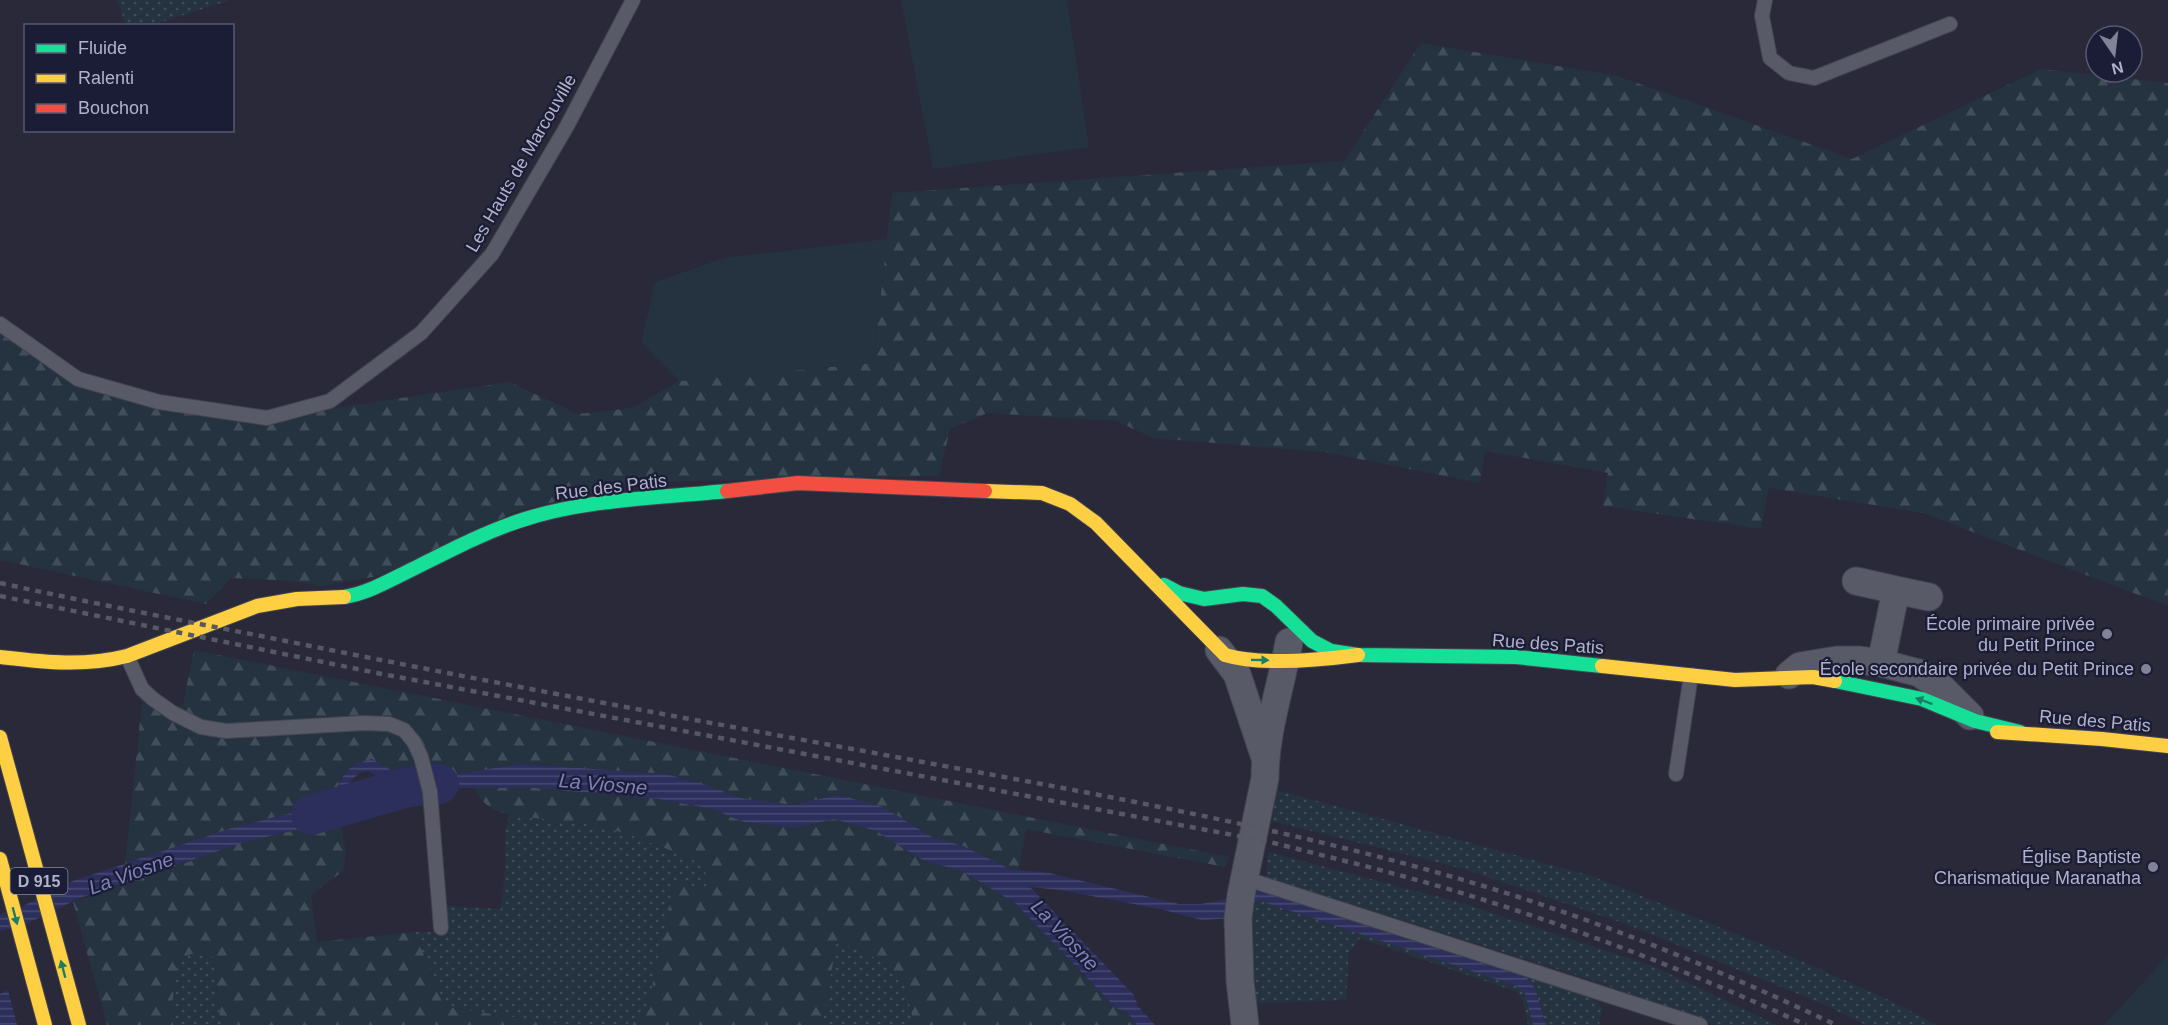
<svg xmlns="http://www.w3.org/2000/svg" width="2168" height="1025" viewBox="0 0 2168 1025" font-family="Arial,sans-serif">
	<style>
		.grass { fill: url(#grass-dots) }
		.forest { fill: url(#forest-firs) }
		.garden { fill: #253240 }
		.water { fill: url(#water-rules) }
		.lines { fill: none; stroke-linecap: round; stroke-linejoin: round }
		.river { stroke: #2c2e5c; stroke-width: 40 }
		.lane-casing { stroke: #444450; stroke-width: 16 }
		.street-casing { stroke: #444450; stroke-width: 29 }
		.fast-casing { stroke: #444450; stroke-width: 16 }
		.slow-casing { stroke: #444450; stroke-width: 16 }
		.jam-casing { stroke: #444450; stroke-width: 16 }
		.lane { stroke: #595a67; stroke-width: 14 }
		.street { stroke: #595a67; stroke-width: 27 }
		.fast { stroke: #16e098; stroke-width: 14 }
		.slow { stroke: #ffcf43; stroke-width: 14 }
		.jam { stroke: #f24e42; stroke-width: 14 }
		.rail { stroke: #575864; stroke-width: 4.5; stroke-dasharray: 6 6; stroke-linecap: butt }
		.oneway { fill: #187e66 }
		.poi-dot { fill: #828298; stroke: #1b1c35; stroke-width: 2 }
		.labels { text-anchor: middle; stroke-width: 4.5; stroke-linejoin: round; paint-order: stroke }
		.shield { fill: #1b1c35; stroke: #85859e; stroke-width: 1.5 }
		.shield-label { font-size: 16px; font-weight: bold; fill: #b2b2cb }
		.street-label { font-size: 18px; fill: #b2b2cb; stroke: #1b1c35 }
		.poi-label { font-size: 18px; fill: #b2b2cb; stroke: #1b1c35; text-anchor: end }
		.water-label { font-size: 20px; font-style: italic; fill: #7e82ba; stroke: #1b1c35 }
	</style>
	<defs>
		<pattern id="grass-dots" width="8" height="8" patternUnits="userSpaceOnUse" patternTransform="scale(1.5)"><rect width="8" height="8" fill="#253240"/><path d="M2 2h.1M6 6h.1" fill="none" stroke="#424d5a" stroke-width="1.8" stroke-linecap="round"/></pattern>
		<pattern id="forest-firs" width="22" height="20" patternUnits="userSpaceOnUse" patternTransform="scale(1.5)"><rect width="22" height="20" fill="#253240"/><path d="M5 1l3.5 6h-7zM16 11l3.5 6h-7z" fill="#424d5a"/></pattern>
		<pattern id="water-rules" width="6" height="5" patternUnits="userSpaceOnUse" patternTransform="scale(1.5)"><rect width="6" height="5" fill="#2c2e5c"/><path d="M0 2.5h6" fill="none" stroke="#484a72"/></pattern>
	</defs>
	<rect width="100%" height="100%" fill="#292939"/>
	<path class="grass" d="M 117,0 L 230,0 L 152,25 L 126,25 Z
		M 1277,790 L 1592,876 L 1776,950 L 1883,997 L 1937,1025 L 1866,1025 L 1825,1005 L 1626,924 L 1464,869 L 1272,821 Z
		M 509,814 L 588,824 L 626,833 L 700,863 L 705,869 L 709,892 L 675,881 L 647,1011 L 627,1025 L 568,1025 L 446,1007 L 414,932 L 446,932 L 444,906 L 501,909 L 505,870 L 505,832 Z
		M 1268,852 L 1466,904 L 1655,967 L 1777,1025 L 1715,1025 L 1592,980 L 1266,877 Z
		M 1264,887 L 1592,995 L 1602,1008 L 1599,1025 L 1546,1025 L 1535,988 L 1262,891 Z
		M 1260,901 L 1517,986 L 1525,994 L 1533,1025 L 1528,1025 L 1523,1002 L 1517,992 L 1360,938 L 1349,953 L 1346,1000 L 1251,1004 L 1246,952 L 1252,903 Z
		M 837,940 L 880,960 L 905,984 L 914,1025 L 822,1025 Z
		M 212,952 L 221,1025 L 173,1025 L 172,1004 L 178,963 L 191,954 Z"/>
	<path class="forest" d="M 1421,43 L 1617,76 L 1852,159 L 2041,69 L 2168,83 L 2168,606 L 1923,513 L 1769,488 L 1761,529 L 1603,506 L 1608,473 L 1485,451 L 1480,483 L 1324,452 L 1153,438 L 1116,421 L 988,413 L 950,429 L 939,476 L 661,482 L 625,485 L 517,511 L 383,575 L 322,586 L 280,580 L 231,578 L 206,604 L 0,560 L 0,324 L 78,379 L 267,418 L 509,382 L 578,414 L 632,408 L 679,381 L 873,363 L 892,193 L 1344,161 Z
		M 194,650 L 1229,857 L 1225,867 L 1026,829 L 1019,869 L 1010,869 L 963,846 L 932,837 L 883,807 L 839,795 L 792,805 L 740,798 L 707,785 L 666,774 L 521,764 L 410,781 L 372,759 L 341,777 L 334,797 L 303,810 L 232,828 L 125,865 L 142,702 L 143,698 L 168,716 L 183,704 Z
		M 475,788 L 536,788 L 659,799 L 712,809 L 744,822 L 795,828 L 834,819 L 877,831 L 911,853 L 925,861 L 962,871 L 1015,903 L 1116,1008 L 1127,1012 L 1137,1025 L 914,1025 L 905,984 L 880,960 L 837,940 L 822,1025 L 627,1025 L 647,1011 L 675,880 L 709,892 L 705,869 L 700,863 C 663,847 627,831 587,824 C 565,820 508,818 492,809 C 484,804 478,796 475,788 Z
		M 339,815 L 346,852 L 343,871 L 311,895 L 317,942 L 414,932 L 446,1007 L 568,1025 L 221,1025 L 212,952 L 191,954 L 178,963 L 172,1004 L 173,1025 L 107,1025 L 73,902 L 245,842 L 312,826 Z"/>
	<path class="garden" d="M 901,0 L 1067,0 L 1089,147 L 933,169 Z
		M 887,239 L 873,363 L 679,381 L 641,342 L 655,282 L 724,258 Z
		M 2168,955 L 2168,1025 L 2104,1025 Z"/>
	<path class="water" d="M 372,759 L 410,781 L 521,764 L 666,774 L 707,785 L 740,798 L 792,805 L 839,795 L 883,807 L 932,837 L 963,846 L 1010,869 L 1049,873 L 1179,904 L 1201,904 L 1232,898 L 1233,918 L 1202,920 L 1160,909 L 1060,890 L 1030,887 L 1134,995 L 1138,1006 L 1155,1025 L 1137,1025 L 1127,1012 L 1116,1008 L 1015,903 L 962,871 L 925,861 L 911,853 L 876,831 L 834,819 L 795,828 L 744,822 L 712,809 L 659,799 L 536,788 L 455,788 L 385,797 L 378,777 L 368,771 C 353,773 350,783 345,796 L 363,799 L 364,805 L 312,826 L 245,842 L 80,898 L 22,926 L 0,931 L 0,914 L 19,908 L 73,881 L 232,828 L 303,810 L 334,798 C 340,775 349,764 372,759 Z
		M 1260,891 L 1526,977 L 1535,988 L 1546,1025 L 1533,1025 L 1525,994 L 1517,986 L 1285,909 L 1260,901 L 1252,903 L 1253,893 Z
		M 8,990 L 17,1025 L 0,1025 L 0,994 Z"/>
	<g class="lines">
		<path class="river" d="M 311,815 L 408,787 L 439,784"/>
		<defs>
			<path id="lane" d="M 1765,0 L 1762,16 L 1770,58 L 1789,73 L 1814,78 L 1950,24
				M 0,324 L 78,379 L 159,402 L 267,418 L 330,401 L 421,333 L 492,254 L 567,126 L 633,0
				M 127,656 L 142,689 L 153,699 L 173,713 L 201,727 L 226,731 L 364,723 L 389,724 L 404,730 L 414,742 L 421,757 L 430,792 L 441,928
				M 1676,774 L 1691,675
				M 1244,878 L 1700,1025"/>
			<path id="street" d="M 1856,581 L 1896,590 L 1881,663
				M 1896,590 L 1929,597
				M 1219,650 L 1237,674 L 1264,755
				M 1789,675 L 1800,666 L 1837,660 L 1859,660 L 1881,663 L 1919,673 L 1942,688 L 1970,716
				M 1245,1025 L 1240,981 L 1238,918 L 1241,895 L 1265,778 C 1265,732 1281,687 1289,642"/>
			<path id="fast" d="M 1164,585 L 1179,593 L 1204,599 L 1243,594 L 1262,596 L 1276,606 L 1312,641 L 1331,651 L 1358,655 L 1516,657 L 1602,666
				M 344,597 C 369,593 392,579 415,568 C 449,551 483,533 519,521 C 584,499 659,498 727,491
				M 1835,681 L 1922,699 L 1975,721 L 2020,732"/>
			<path id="slow" d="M 985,491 L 1042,493 L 1070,504 L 1096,523 L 1225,655 C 1262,666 1320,660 1358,655
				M 0,657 C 44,662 83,667 127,656 L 257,606 L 297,599 L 344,597
				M 1602,666 L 1735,680 L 1813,677 L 1835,681
				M 1997,732 L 2102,739 L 2168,746
				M 0,737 L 79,1025
				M 0,859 L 45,1025"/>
			<path id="jam" d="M 727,491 L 798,483 L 985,491"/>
		</defs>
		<use href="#lane" class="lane-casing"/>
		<use href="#street" class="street-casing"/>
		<use href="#fast" class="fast-casing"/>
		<use href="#slow" class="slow-casing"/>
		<use href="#jam" class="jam-casing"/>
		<use href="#lane" class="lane"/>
		<use href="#street" class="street"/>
		<use href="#fast" class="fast"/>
		<use href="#slow" class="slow"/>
		<use href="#jam" class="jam"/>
		<path class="rail" d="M 0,583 C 87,602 174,619 261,636 C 463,677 666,715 869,752 C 1062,788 1256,821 1446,875 C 1580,913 1710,965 1836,1025
			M 0,596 L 377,673 L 1270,842 C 1329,857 1387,871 1445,888 C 1569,925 1689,971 1806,1025"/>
	</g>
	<defs><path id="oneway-solid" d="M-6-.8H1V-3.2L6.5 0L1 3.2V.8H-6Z" transform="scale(1.5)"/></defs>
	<g class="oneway">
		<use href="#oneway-solid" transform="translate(1260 660) rotate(1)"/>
		<use href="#oneway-solid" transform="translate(1924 701) rotate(-160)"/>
		<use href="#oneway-solid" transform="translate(15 916) rotate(75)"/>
		<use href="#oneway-solid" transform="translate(63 969) rotate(-105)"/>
	</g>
	<g class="poi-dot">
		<circle cx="2107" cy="634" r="6"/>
		<circle cx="2146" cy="669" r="6"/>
		<circle cx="2153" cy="867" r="6"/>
	</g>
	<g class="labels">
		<rect class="shield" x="10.5" y="868" width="57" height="26" rx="4.5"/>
		<g class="shield-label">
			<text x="39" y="887">D 915</text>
		</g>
		<g class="street-label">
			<text transform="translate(521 163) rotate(-60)" y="6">Les Hauts de Marcouville</text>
			<text transform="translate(611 487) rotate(-7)" y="6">Rue des Patis</text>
			<text transform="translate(1548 644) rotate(4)" y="6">Rue des Patis</text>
			<text transform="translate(2095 721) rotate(5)" y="6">Rue des Patis</text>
		</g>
		<g class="poi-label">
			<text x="2095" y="630">École primaire privée<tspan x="2095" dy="21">du Petit Prince</tspan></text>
			<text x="2134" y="675">École secondaire privée du Petit Prince</text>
			<text x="2141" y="863">Église Baptiste<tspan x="2141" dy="21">Charismatique Maranatha</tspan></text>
		</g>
		<g class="water-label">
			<text transform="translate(603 784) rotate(5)" y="7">La Viosne</text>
			<text transform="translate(131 873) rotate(-20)" y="7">La Viosne</text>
			<text transform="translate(1065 935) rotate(47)" y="7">La Viosne</text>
		</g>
	</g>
	<rect x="24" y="24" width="210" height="108" fill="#1b1c35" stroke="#575871" stroke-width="1.5"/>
	<rect x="36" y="44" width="30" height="9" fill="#16e098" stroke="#575871" stroke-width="1.5"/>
	<text x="78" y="54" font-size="18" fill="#b2b2cb">Fluide</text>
	<rect x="36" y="74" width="30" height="9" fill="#ffcf43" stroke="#575871" stroke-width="1.5"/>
	<text x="78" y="84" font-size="18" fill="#b2b2cb">Ralenti</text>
	<rect x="36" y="104" width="30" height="9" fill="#f24e42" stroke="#575871" stroke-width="1.5"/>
	<text x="78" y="114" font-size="18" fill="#b2b2cb">Bouchon</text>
	<g transform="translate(2114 54) rotate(166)"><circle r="28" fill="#1b1c35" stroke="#575871" stroke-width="1.5"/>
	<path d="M0-4.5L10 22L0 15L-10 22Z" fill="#828298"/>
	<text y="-9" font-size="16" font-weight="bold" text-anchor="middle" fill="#b2b2cb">N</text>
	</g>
</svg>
